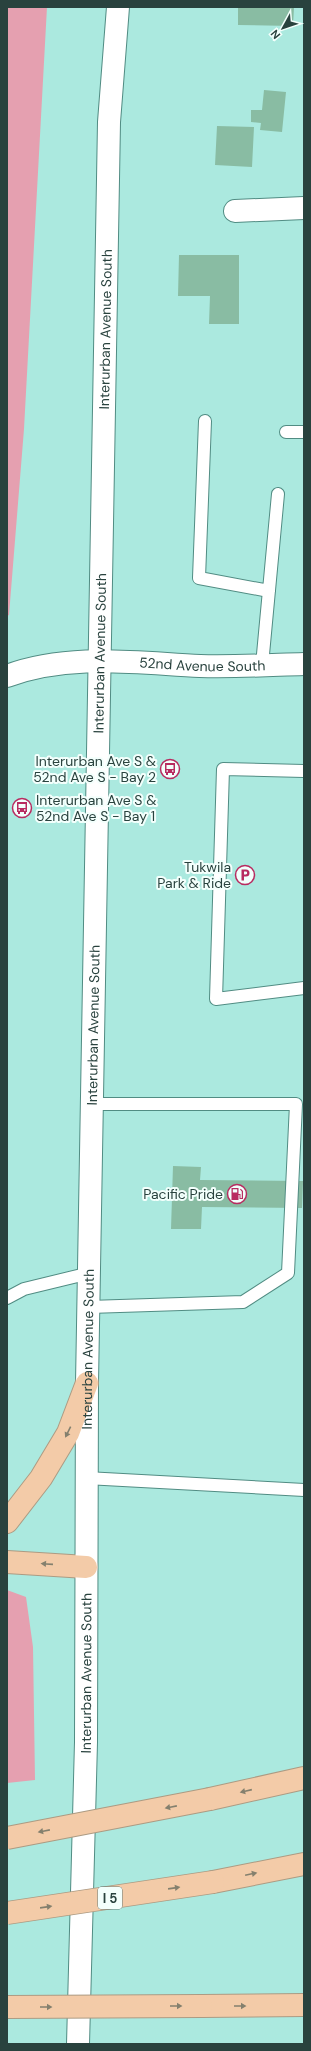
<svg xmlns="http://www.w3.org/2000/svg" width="311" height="2051" viewBox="0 0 311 2051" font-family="'DM Sans',sans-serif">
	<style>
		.grass { fill: #e5a0b0 }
		.building { fill: #89bca3 }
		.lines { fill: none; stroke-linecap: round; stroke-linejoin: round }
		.lane-casing { stroke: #518c83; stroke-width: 14 }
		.street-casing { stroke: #518c83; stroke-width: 24 }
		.secondary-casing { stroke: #518c83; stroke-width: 24 }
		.highway-casing { stroke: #ac9b83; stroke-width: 24 }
		.lane { stroke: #fff; stroke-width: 12 }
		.street { stroke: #fff; stroke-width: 22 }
		.secondary { stroke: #fff; stroke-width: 22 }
		.highway { stroke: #f3cba8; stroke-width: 22 }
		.highway-bridge-casing { stroke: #ac9b83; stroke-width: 24; stroke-linecap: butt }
		.highway-bridge { stroke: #f3cba8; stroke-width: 22 }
		.oneway { fill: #84806e }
		.labels { text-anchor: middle; stroke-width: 4; stroke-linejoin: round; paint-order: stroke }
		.shield { fill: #f3fffc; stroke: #667b77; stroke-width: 1 }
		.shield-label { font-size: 13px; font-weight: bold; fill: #29423e }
		.street-label { font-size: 14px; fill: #29423e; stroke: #f3fffc }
		.poi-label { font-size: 14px; fill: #29423e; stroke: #f3fffc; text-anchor: end }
	</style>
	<rect width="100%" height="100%" fill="#abe9df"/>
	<path class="grass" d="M 7,7 L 47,7 L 24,429 L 9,615 L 7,616 Z
		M 7,1590 L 26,1597 L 33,1647 L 35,1780 L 7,1783 Z"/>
	<path class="building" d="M 238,7 L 294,7 L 293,26 L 238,25 Z
		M 264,90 L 286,92 L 282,132 L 260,130 L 261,123 L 251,122 L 251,110 L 262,110 Z
		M 217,126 L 254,127 L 252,167 L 215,165 Z
		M 179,255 L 239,255 L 239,324 L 209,324 L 210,296 L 178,296 Z
		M 173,1166 L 201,1167 L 200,1180 L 303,1181 L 302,1208 L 202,1207 L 201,1229 L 171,1229 Z"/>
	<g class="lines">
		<defs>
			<path id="lane" d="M 205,421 L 199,578 L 269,591
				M 286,432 L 304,432
				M 262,665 L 278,494
				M 304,771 L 223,769 L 216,999 L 304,988
				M 7,1298 L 24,1289 L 90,1273
				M 89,1307 L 243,1302 L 288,1273 L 296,1104 L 92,1104
				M 86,1478 L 304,1490"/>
			<g id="street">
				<path d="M 235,211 L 304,208"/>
				<path id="s1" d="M 7,676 C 69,653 136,663 200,666 C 235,667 270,665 304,664"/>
			</g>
			<g id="secondary">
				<path id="s2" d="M 78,2044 L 86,1742 L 87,1383 L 109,122 L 118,7"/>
			</g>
			<path id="highway" d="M 7,1522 L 41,1478 L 68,1433 L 87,1383
				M 7,1562 L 86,1567
				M 210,1799 L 304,1778
				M 213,1882 L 304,1864
				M 201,2006 L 304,2005"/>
		</defs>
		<use href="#lane" class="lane-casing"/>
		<use href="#street" class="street-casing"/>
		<use href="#secondary" class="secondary-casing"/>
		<use href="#highway" class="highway-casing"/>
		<use href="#lane" class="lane"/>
		<use href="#street" class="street"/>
		<use href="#secondary" class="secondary"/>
		<use href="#highway" class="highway"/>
		<defs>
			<path id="highway-bridge" d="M 7,1838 L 210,1799
				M 7,1913 L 213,1882
				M 7,2007 L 201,2006"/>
		</defs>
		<use href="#highway-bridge" class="highway-bridge-casing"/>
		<use href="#highway-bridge" class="highway-bridge"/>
	</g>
	<defs><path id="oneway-solid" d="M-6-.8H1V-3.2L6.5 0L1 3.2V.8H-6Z"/></defs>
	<g class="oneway">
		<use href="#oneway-solid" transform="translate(68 1432) rotate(116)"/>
		<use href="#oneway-solid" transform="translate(47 1564) rotate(-176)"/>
		<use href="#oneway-solid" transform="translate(246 1791) rotate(167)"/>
		<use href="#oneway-solid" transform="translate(171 1807) rotate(169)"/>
		<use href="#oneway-solid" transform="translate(44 1831) rotate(169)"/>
		<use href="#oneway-solid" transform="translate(251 1874) rotate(-12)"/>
		<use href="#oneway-solid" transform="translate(174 1888) rotate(-8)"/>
		<use href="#oneway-solid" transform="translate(46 1907) rotate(-8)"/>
		<use href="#oneway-solid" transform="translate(176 2006)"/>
		<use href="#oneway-solid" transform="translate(240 2006)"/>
		<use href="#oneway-solid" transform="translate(46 2007)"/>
	</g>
	<defs>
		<symbol id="bus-ring" viewBox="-11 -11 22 22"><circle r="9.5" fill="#f3fffc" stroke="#b82b60" stroke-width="1.5"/><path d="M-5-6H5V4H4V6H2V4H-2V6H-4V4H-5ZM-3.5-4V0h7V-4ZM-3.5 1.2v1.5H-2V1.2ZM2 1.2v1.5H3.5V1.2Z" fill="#b82b60"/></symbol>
		<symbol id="parking-ring" viewBox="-11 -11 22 22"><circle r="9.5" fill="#f3fffc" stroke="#b82b60" stroke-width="1.5"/><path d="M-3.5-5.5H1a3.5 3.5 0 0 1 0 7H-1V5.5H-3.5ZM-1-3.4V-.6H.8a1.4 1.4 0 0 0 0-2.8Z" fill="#b82b60"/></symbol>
		<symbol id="fuel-ring" viewBox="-11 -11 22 22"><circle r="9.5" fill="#f3fffc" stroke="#b82b60" stroke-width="1.5"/><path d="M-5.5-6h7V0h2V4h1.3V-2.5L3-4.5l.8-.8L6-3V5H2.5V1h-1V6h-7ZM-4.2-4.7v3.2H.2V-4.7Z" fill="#b82b60"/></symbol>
	</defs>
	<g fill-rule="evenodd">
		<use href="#bus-ring" x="159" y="758" width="22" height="22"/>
		<use href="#bus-ring" x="11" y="797" width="22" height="22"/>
		<use href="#parking-ring" x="234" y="864" width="22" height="22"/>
		<use href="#fuel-ring" x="226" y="1183" width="22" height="22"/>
	</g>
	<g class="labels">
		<rect class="shield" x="98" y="1887" width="24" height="22" rx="3"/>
		<g class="shield-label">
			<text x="110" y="1903">I 5</text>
		</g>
		<g class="street-label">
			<text dy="5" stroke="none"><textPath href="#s2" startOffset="1715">Interurban Avenue South</textPath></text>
			<text dy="5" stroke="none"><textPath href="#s2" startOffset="1391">Interurban Avenue South</textPath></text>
			<text dy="5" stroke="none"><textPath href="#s1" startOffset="197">52nd Avenue South</textPath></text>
			<text dy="5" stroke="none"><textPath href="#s2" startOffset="1019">Interurban Avenue South</textPath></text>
			<text dy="5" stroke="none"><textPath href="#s2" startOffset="695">Interurban Avenue South</textPath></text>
			<text dy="5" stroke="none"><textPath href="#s2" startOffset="371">Interurban Avenue South</textPath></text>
		</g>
		<g class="poi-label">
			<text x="156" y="766">Interurban Ave S &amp;<tspan x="156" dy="16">52nd Ave S - Bay 2</tspan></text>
			<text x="36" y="805" text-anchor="start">Interurban Ave S &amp;<tspan x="36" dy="16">52nd Ave S - Bay 1</tspan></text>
			<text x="231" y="872">Tukwila<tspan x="231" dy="16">Park &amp; Ride</tspan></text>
			<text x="223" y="1199">Pacific Pride</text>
		</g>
	</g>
	<rect width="311" height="2051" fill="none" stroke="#29423e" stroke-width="16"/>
	<g transform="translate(283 28) rotate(230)" stroke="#f3fffc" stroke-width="3" paint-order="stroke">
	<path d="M0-3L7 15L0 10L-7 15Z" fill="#29423e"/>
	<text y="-6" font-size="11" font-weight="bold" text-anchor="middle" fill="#29423e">N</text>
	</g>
</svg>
